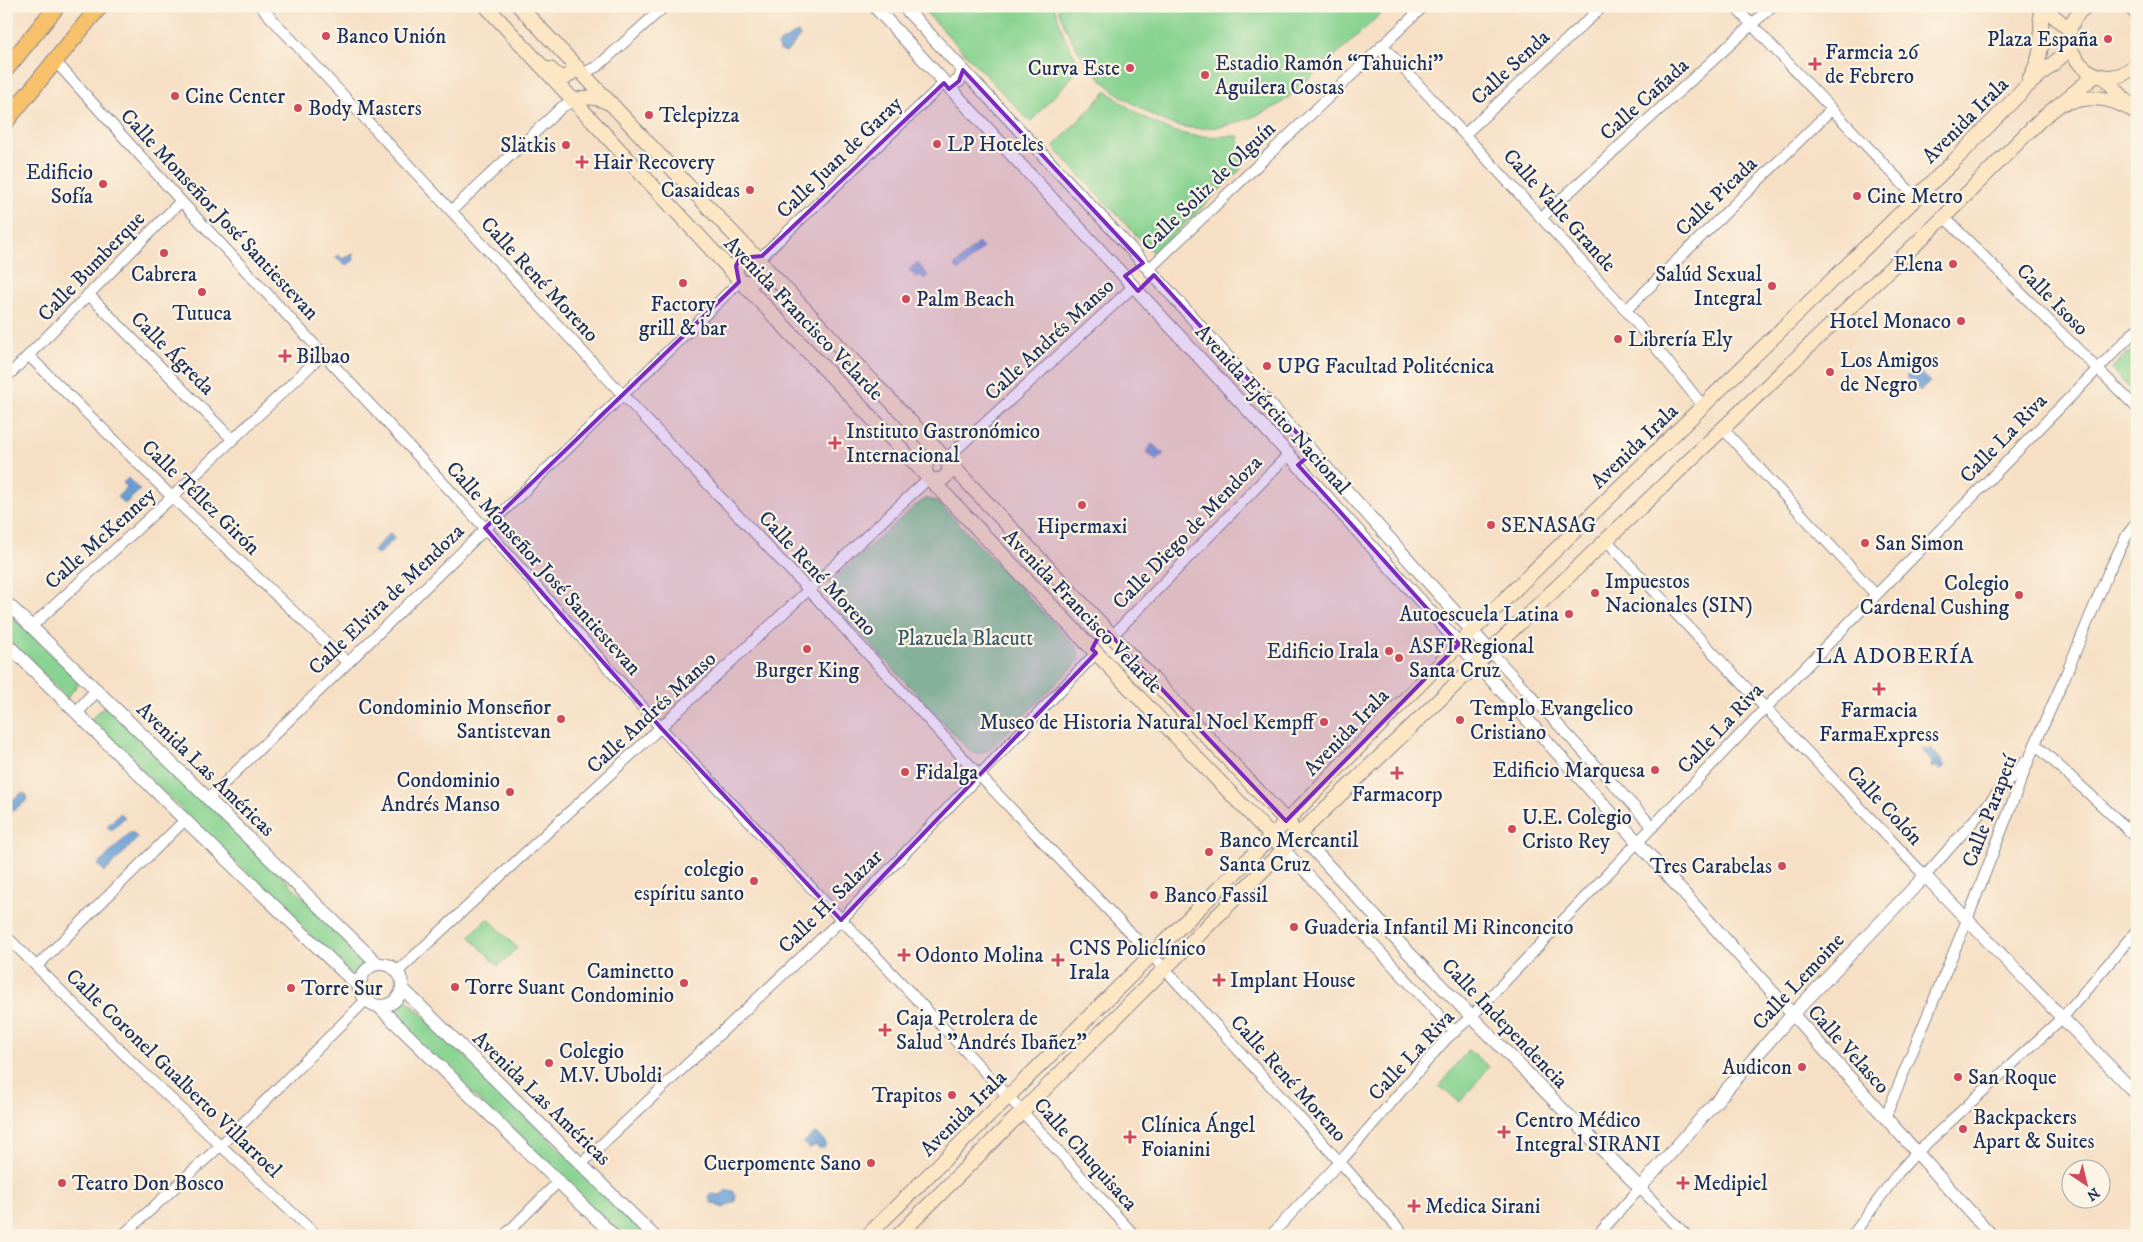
<svg xmlns="http://www.w3.org/2000/svg" width="2143" height="1242" viewBox="0 0 2143 1242" font-family="'IM FELL DW Pica',serif">
	<style>
		.green { fill: #88d391; stroke: #528178 }
		.water { fill: #689dd4; stroke: #426699 }
		.lines { fill: none; stroke-linecap: round; stroke-linejoin: round }
		.minor-casing { stroke: #888791; stroke-width: 12 }
		.tertiary-casing { stroke: #888791; stroke-width: 14 }
		.secondary-casing { stroke: #888791; stroke-width: 16 }
		.primary-casing { stroke: #888791; stroke-width: 18 }
		.minor { stroke: #fff; stroke-width: 10 }
		.tertiary { stroke: #fff; stroke-width: 12 }
		.secondary { stroke: #fce6c4; stroke-width: 14 }
		.primary { stroke: #f7c06b; stroke-width: 16 }
		.marked { fill: #7b2cbf; fill-opacity: 0.2; stroke: #7b2cbf; stroke-width: 4; stroke-linejoin: round }
		.poi-dot { fill: #d1495b; stroke: #fcf5e5; stroke-width: 2 }
		.labels { text-anchor: middle; stroke-width: 4.5; stroke-linejoin: round; paint-order: stroke }
		.poi-label { font-size: 21px; fill: #1b2f5e; stroke: #fcf5e5; text-anchor: start }
		.street-label { font-size: 21px; fill: #1b2f5e; stroke: #fcf5e5 }
		.park-label { font-size: 21px; fill: #36586b; stroke: #fcf5e5 }
		.neighbourhood-label { font-size: 22px; letter-spacing: 1px; fill: #1b2f5e; stroke: #fcf5e5 }
	</style>
	<rect width="100%" height="100%" fill="#fcf5e5"/>
	<filter id="ink" filterUnits="userSpaceOnUse"><feTurbulence type="fractalNoise" baseFrequency=".02" numOctaves="2"/><feDisplacementMap in="SourceGraphic" scale="10" xChannelSelector="R" yChannelSelector="G"/><feConvolveMatrix kernelMatrix="1 2 1 2 8 2 1 2 1" color-interpolation-filters="sRGB"/></filter>
	<filter id="wash" filterUnits="userSpaceOnUse"><feTurbulence type="fractalNoise" baseFrequency=".0096" numOctaves="4" result="noise"/><feDisplacementMap in="SourceGraphic" scale="20" xChannelSelector="R" yChannelSelector="G"/><feGaussianBlur stdDeviation="1.12" result="paint"/><feColorMatrix in="noise" values="0 0 0 0 0 0 0 0 0 0 0 0 0 0 0 0 0 1.4 0 .05"/><feComposite in="paint" operator="in"/></filter>
	<g filter="url(#wash)">
		<rect width="100%" height="100%" fill="#f6dfc4"/>
		<path class="green" d="M 920,6 L 1054,6 L 1064,36 L 1081,67 L 1030,122 Z
			M 1057,6 L 1389,6 C 1361,32 1333,58 1304,83 C 1295,90 1285,102 1275,107 C 1247,121 1215,132 1184,127 C 1167,125 1153,115 1139,107 C 1098,85 1072,49 1057,6 Z
			M 1107,91 C 1131,111 1164,133 1196,136 C 1211,137 1225,136 1239,136 L 1241,169 L 1154,254 L 1053,147 Z
			M 2137,347 L 2137,396 L 2111,369 L 2123,357 Z
			M 926,499 L 937,501 L 1077,648 L 1080,660 L 990,749 L 977,754 L 970,751 L 828,599 L 828,588 L 831,581 L 915,506 Z
			M 6,611 L 80,682 L 67,698 L 6,638 Z
			M 106,705 L 371,963 L 362,969 L 355,979 L 90,720 Z
			M 488,918 L 517,948 L 498,966 L 469,936 Z
			M 404,997 L 649,1236 L 618,1236 L 389,1013 L 400,1004 Z
			M 1468,1050 L 1489,1067 L 1460,1102 L 1439,1086 Z"/>
		<path class="water" d="M 798,32 L 800,36 L 786,53 L 779,50 L 778,44 Z
			M 978,243 L 983,248 L 959,271 L 954,266 Z
			M 353,254 L 354,260 L 346,266 L 342,263 L 343,261 L 335,258 L 338,255 L 343,259 Z
			M 917,262 L 928,276 L 924,279 L 920,275 L 917,278 L 909,270 Z
			M 1915,368 L 1930,382 L 1920,391 L 1906,377 Z
			M 1152,444 L 1164,453 L 1157,461 L 1146,452 Z
			M 128,478 L 140,490 L 125,504 L 117,497 L 127,487 L 123,483 Z
			M 390,533 L 395,538 L 378,555 L 373,551 Z
			M 1923,747 L 1927,751 L 1931,747 L 1945,766 L 1940,770 L 1937,767 L 1931,767 L 1932,762 L 1921,749 Z
			M 22,793 L 27,795 L 26,801 L 13,811 L 10,810 L 8,803 Z
			M 120,813 L 125,817 L 111,831 L 107,826 Z
			M 131,831 L 138,838 L 105,872 L 98,865 Z
			M 816,1132 L 826,1143 L 824,1148 L 819,1148 L 815,1145 L 809,1149 L 803,1143 Z
			M 727,1190 L 733,1191 L 736,1195 L 735,1202 L 723,1208 L 711,1203 L 709,1198 L 711,1194 L 720,1195 Z"/>
	</g>
	<g filter="url(#ink)">
		<g class="lines">
			<defs>
				<path id="minor" d="M 260,6 L 623,395 L 809,590 L 979,775 L 1162,966 L 1340,1162 L 1405,1236
					M 1734,6 L 1915,197
					M 1382,45 L 1626,310 L 1703,406
					M 55,61 L 181,201 L 485,528 L 661,728 L 1019,1108 L 1135,1236
					M 583,73 L 598,66 L 665,6
					M 1465,134 L 1603,6
					M 451,211 L 562,107 L 573,101
					M 1944,217 L 2137,408
					M 1541,218 L 1772,6
					M 759,259 L 944,83
					M 1149,269 L 1424,6
					M 88,294 L 232,439
					M 1626,310 L 1832,109
					M 29,356 L 172,497 L 348,663
					M 6,378 L 181,201
					M 1723,429 L 1876,595
					M 946,459 L 1134,286
					M 1606,540 L 1925,876 L 2025,762
					M 32,626 L 172,497 L 323,354
					M 1112,636 L 1288,455
					M 1489,650 L 1653,827
					M 2035,744 L 2137,838
					M 208,799 L 741,280
					M 1284,849 L 1455,1032
					M 6,936 L 136,1066 L 317,1236
					M 37,966 L 185,820
					M 397,972 L 929,478
					M 1885,1118 L 1967,920 L 2035,744 L 2064,679 L 2108,573 L 2127,535 L 2137,522
					M 581,1164 L 841,920 L 1096,653
					M 122,1236 L 221,1145 L 366,1000
					M 504,1236 L 559,1181
					M 1270,1236 L 1340,1162 L 1446,1039 L 1471,1017 L 1780,693 L 2137,329
					M 1597,1236 L 1640,1188 L 1687,1236
					M 1852,1236 L 1898,1173 L 1916,1153 L 2063,1017 L 2137,930"/>
				<path id="tertiary" d="M 874,6 L 1282,447 L 1992,1236
					M 903,6 L 1129,247 L 1489,650
					M 947,86 L 959,81 L 963,70
					M 6,602 L 378,964
					M 6,643 L 185,820 L 360,988
					M 77,712 L 97,690
					M 1299,834 L 1406,950 L 1640,1188 L 1792,1015 L 1925,876 L 2137,1095
					M360 985a21 21 0 1 1 42 0a21 21 0 1 1-42 0Z
					M 402,988 L 654,1236
					M 378,1006 L 614,1236"/>
				<path id="secondary" d="M 486,6 L 737,277 L 1278,843
					M 519,6 L 1291,826
					M 2042,6 L 2070,30
					M 2086,6 C 2039,42 2100,105 2137,63
					M 2129,6 L 2137,13
					M 550,69 L 558,76 L 565,78 L 578,68
					M 2103,76 L 2130,105
					M 2029,80 C 2045,52 2042,37 2040,6
					M 573,101 C 587,96 595,96 609,103
					M 2063,103 C 2094,95 2108,96 2136,112
					M 737,277 C 734,263 740,253 755,255
					M 743,282 C 757,283 766,276 760,261
					M 926,474 C 923,462 930,454 942,455
					M 932,480 C 943,482 951,475 949,463
					M 867,1236 L 1271,837 L 1459,644 L 1953,162 L 2026,87 L 2070,49
					M 898,1236 L 1299,834 L 1944,217 L 2040,120 L 2096,75"/>
				<path id="primary" d="M 6,69 L 57,6
					M 6,121 L 100,6"/>
			</defs>
			<use href="#minor" class="minor-casing"/>
			<use href="#tertiary" class="tertiary-casing"/>
			<use href="#secondary" class="secondary-casing"/>
			<use href="#primary" class="primary-casing"/>
			<use href="#minor" class="minor"/>
			<use href="#tertiary" class="tertiary"/>
			<use href="#secondary" class="secondary"/>
			<use href="#primary" class="primary"/>
		</g>
	</g>
	<path class="marked" d="M 963,70 L 1143,263 L 1125,276 L 1138,291 L 1154,275 L 1307,444 L 1310,455 L 1298,465 L 1459,644 L 1286,821 L 1108,632 L 1100,634 L 1092,649 L 1096,653 L 841,920 L 661,728 L 485,528 L 739,282 L 736,266 L 740,258 L 762,256 L 944,83 L 949,89 L 959,81 Z"/>
	<g class="poi-dot">
		<circle cx="326" cy="36" r="5"/>
		<circle cx="2108" cy="39" r="5"/>
		<path d="M1812.5 56.5h5v5h5v5h-5v5h-5v-5h-5v-5h5z"/>
		<circle cx="1130" cy="68" r="5"/>
		<circle cx="1205" cy="75" r="5"/>
		<circle cx="175" cy="96" r="5"/>
		<circle cx="298" cy="108" r="5"/>
		<circle cx="649" cy="115" r="5"/>
		<circle cx="937" cy="144" r="5"/>
		<circle cx="566" cy="145" r="5"/>
		<path d="M579.5 154.5h5v5h5v5h-5v5h-5v-5h-5v-5h5z"/>
		<circle cx="103" cy="184" r="5"/>
		<circle cx="750" cy="190" r="5"/>
		<circle cx="1857" cy="196" r="5"/>
		<circle cx="164" cy="253" r="5"/>
		<circle cx="1953" cy="264" r="5"/>
		<circle cx="683" cy="283" r="5"/>
		<circle cx="1772" cy="286" r="5"/>
		<circle cx="202" cy="292" r="5"/>
		<circle cx="906" cy="299" r="5"/>
		<circle cx="1961" cy="321" r="5"/>
		<circle cx="1618" cy="339" r="5"/>
		<path d="M282.5 348.5h5v5h5v5h-5v5h-5v-5h-5v-5h5z"/>
		<circle cx="1267" cy="366" r="5"/>
		<circle cx="1830" cy="372" r="5"/>
		<path d="M832.5 435.5h5v5h5v5h-5v5h-5v-5h-5v-5h5z"/>
		<circle cx="1082" cy="505" r="5"/>
		<circle cx="1491" cy="525" r="5"/>
		<circle cx="1865" cy="543" r="5"/>
		<circle cx="1595" cy="593" r="5"/>
		<circle cx="2019" cy="595" r="5"/>
		<circle cx="1569" cy="614" r="5"/>
		<circle cx="807" cy="649" r="5"/>
		<circle cx="1389" cy="651" r="5"/>
		<circle cx="1399" cy="658" r="5"/>
		<path d="M1876.5 681.5h5v5h5v5h-5v5h-5v-5h-5v-5h5z"/>
		<circle cx="561" cy="719" r="5"/>
		<circle cx="1460" cy="720" r="5"/>
		<circle cx="1324" cy="722" r="5"/>
		<circle cx="1655" cy="770" r="5"/>
		<circle cx="905" cy="772" r="5"/>
		<path d="M1394.5 765.5h5v5h5v5h-5v5h-5v-5h-5v-5h5z"/>
		<circle cx="510" cy="792" r="5"/>
		<circle cx="1512" cy="829" r="5"/>
		<circle cx="1209" cy="852" r="5"/>
		<circle cx="1782" cy="866" r="5"/>
		<circle cx="754" cy="881" r="5"/>
		<circle cx="1154" cy="895" r="5"/>
		<circle cx="1294" cy="927" r="5"/>
		<path d="M901.5 947.5h5v5h5v5h-5v5h-5v-5h-5v-5h5z"/>
		<path d="M1055.5 952.5h5v5h5v5h-5v5h-5v-5h-5v-5h5z"/>
		<path d="M1216.5 972.5h5v5h5v5h-5v5h-5v-5h-5v-5h5z"/>
		<circle cx="684" cy="983" r="5"/>
		<circle cx="455" cy="987" r="5"/>
		<circle cx="291" cy="988" r="5"/>
		<path d="M882.5 1022.5h5v5h5v5h-5v5h-5v-5h-5v-5h5z"/>
		<circle cx="549" cy="1063" r="5"/>
		<circle cx="1802" cy="1067" r="5"/>
		<circle cx="1958" cy="1077" r="5"/>
		<circle cx="952" cy="1095" r="5"/>
		<circle cx="1963" cy="1129" r="5"/>
		<path d="M1501.5 1124.5h5v5h5v5h-5v5h-5v-5h-5v-5h5z"/>
		<path d="M1127.5 1129.5h5v5h5v5h-5v5h-5v-5h-5v-5h5z"/>
		<circle cx="871" cy="1163" r="5"/>
		<circle cx="62" cy="1183" r="5"/>
		<path d="M1680.5 1175.5h5v5h5v5h-5v5h-5v-5h-5v-5h5z"/>
		<path d="M1411.5 1198.5h5v5h5v5h-5v5h-5v-5h-5v-5h5z"/>
	</g>
	<g class="labels">
		<g class="poi-label">
			<text x="336" y="43">Banco Unión</text>
			<text x="2098" y="46" text-anchor="end">Plaza España</text>
			<text x="1825" y="59">Farmcia 26<tspan x="1825" dy="24">de Febrero</tspan></text>
			<text x="1215" y="70">Estadio Ramón “Tahuichi”<tspan x="1215" dy="24">Aguilera Costas</tspan></text>
			<text x="1120" y="75" text-anchor="end">Curva Este</text>
			<text x="185" y="103">Cine Center</text>
			<text x="308" y="115">Body Masters</text>
			<text x="659" y="122">Telepizza</text>
			<text x="947" y="151">LP Hoteles</text>
			<text x="556" y="152" text-anchor="end">Slätkis</text>
			<text x="593" y="169">Hair Recovery</text>
			<text x="93" y="179" text-anchor="end">Edificio<tspan x="93" dy="24">Sofía</tspan></text>
			<text x="740" y="197" text-anchor="end">Casaideas</text>
			<text x="1867" y="203">Cine Metro</text>
			<text x="1943" y="271" text-anchor="end">Elena</text>
			<text x="164" y="281" text-anchor="middle">Cabrera</text>
			<text x="1762" y="281" text-anchor="end">Salúd Sexual<tspan x="1762" dy="24">Integral</tspan></text>
			<text x="916" y="306">Palm Beach</text>
			<text x="683" y="311" text-anchor="middle">Factory<tspan x="683" dy="24">grill &amp; bar</tspan></text>
			<text x="202" y="320" text-anchor="middle">Tutuca</text>
			<text x="1951" y="328" text-anchor="end">Hotel Monaco</text>
			<text x="1628" y="346">Librería Ely</text>
			<text x="296" y="363">Bilbao</text>
			<text x="1840" y="367">Los Amigos<tspan x="1840" dy="24">de Negro</tspan></text>
			<text x="1277" y="373">UPG Facultad Politécnica</text>
			<text x="846" y="438">Instituto Gastronómico<tspan x="846" dy="24">Internacional</tspan></text>
			<text x="1501" y="532">SENASAG</text>
			<text x="1082" y="533" text-anchor="middle">Hipermaxi</text>
			<text x="1875" y="550">San Simon</text>
			<text x="1605" y="588">Impuestos<tspan x="1605" dy="24">Nacionales (SIN)</tspan></text>
			<text x="2009" y="590" text-anchor="end">Colegio<tspan x="2009" dy="24">Cardenal Cushing</tspan></text>
			<text x="1559" y="621" text-anchor="end">Autoescuela Latina</text>
			<text x="1409" y="653">ASFI Regional<tspan x="1409" dy="24">Santa Cruz</tspan></text>
			<text x="1379" y="658" text-anchor="end">Edificio Irala</text>
			<text x="807" y="677" text-anchor="middle">Burger King</text>
			<text x="551" y="714" text-anchor="end">Condominio Monseñor<tspan x="551" dy="24">Santistevan</tspan></text>
			<text x="1470" y="715">Templo Evangelico<tspan x="1470" dy="24">Cristiano</tspan></text>
			<text x="1879" y="717" text-anchor="middle">Farmacia<tspan x="1879" dy="24">FarmaExpress</tspan></text>
			<text x="1314" y="729" text-anchor="end">Museo de Historia Natural Noel Kempff</text>
			<text x="1645" y="777" text-anchor="end">Edificio Marquesa</text>
			<text x="915" y="779">Fidalga</text>
			<text x="500" y="787" text-anchor="end">Condominio<tspan x="500" dy="24">Andrés Manso</tspan></text>
			<text x="1397" y="801" text-anchor="middle">Farmacorp</text>
			<text x="1522" y="824">U.E. Colegio<tspan x="1522" dy="24">Cristo Rey</tspan></text>
			<text x="1219" y="847">Banco Mercantil<tspan x="1219" dy="24">Santa Cruz</tspan></text>
			<text x="1772" y="873" text-anchor="end">Tres Carabelas</text>
			<text x="744" y="876" text-anchor="end">colegio<tspan x="744" dy="24">espíritu santo</tspan></text>
			<text x="1164" y="902">Banco Fassil</text>
			<text x="1304" y="934">Guaderia Infantil Mi Rinconcito</text>
			<text x="1069" y="955">CNS Policlínico<tspan x="1069" dy="24">Irala</tspan></text>
			<text x="915" y="962">Odonto Molina</text>
			<text x="674" y="978" text-anchor="end">Caminetto<tspan x="674" dy="24">Condominio</tspan></text>
			<text x="1230" y="987">Implant House</text>
			<text x="465" y="994">Torre Suant</text>
			<text x="301" y="995">Torre Sur</text>
			<text x="896" y="1025">Caja Petrolera de<tspan x="896" dy="24">Salud "Andrés Ibañez"</tspan></text>
			<text x="559" y="1058">Colegio<tspan x="559" dy="24">M.V. Uboldi</tspan></text>
			<text x="1792" y="1074" text-anchor="end">Audicon</text>
			<text x="1968" y="1084">San Roque</text>
			<text x="942" y="1102" text-anchor="end">Trapitos</text>
			<text x="1973" y="1124">Backpackers<tspan x="1973" dy="24">Apart &amp; Suites</tspan></text>
			<text x="1515" y="1127">Centro Médico<tspan x="1515" dy="24">Integral SIRANI</tspan></text>
			<text x="1141" y="1132">Clínica Ángel<tspan x="1141" dy="24">Foianini</tspan></text>
			<text x="861" y="1170" text-anchor="end">Cuerpomente Sano</text>
			<text x="72" y="1190">Teatro Don Bosco</text>
			<text x="1693" y="1190">Medipiel</text>
			<text x="1425" y="1213">Medica Sirani</text>
		</g>
		<g class="street-label">
			<text transform="translate(1510 67) rotate(-43)" y="7">Calle Senda</text>
			<text transform="translate(1644 99) rotate(-42)" y="7">Calle Cañada</text>
			<text transform="translate(1965 120) rotate(-45)" y="7">Avenida Irala</text>
			<text transform="translate(839 157) rotate(-44)" y="7">Calle Juan de Garay</text>
			<text transform="translate(1208 186) rotate(-44)" y="7">Calle Soliz de Olguín</text>
			<text transform="translate(1716 196) rotate(-44)" y="7">Calle Picada</text>
			<text transform="translate(1560 210) rotate(48)" y="7">Calle Valle Grande</text>
			<text transform="translate(220 214) rotate(47)" y="7">Calle Monseñor José Santiestevan</text>
			<text transform="translate(91 266) rotate(-46)" y="7">Calle Bumberque</text>
			<text transform="translate(540 279) rotate(47)" y="7">Calle René Moreno</text>
			<text transform="translate(2053 299) rotate(45)" y="7">Calle Isoso</text>
			<text transform="translate(804 318) rotate(46)" y="7">Avenida Francisco Velarde</text>
			<text transform="translate(1049 339) rotate(-43)" y="7">Calle Andrés Manso</text>
			<text transform="translate(173 353) rotate(45)" y="7">Calle Ágreda</text>
			<text transform="translate(1273 409) rotate(48)" y="7">Avenida Ejército Nacional</text>
			<text transform="translate(2003 438) rotate(-46)" y="7">Calle La Riva</text>
			<text transform="translate(1634 446) rotate(-44)" y="7">Avenida Irala</text>
			<text transform="translate(201 497) rotate(44)" y="7">Calle Téllez Girón</text>
			<text transform="translate(1187 532) rotate(-46)" y="7">Calle Diego de Mendoza</text>
			<text transform="translate(100 538) rotate(-42)" y="7">Calle McKenney</text>
			<text transform="translate(544 568) rotate(48)" y="7">Calle Monseñor José Santiestevan</text>
			<text transform="translate(818 573) rotate(47)" y="7">Calle René Moreno</text>
			<text transform="translate(386 599) rotate(-44)" y="7">Calle Elvira de Mendoza</text>
			<text transform="translate(1083 611) rotate(46)" y="7">Avenida Francisco Velarde</text>
			<text transform="translate(651 712) rotate(-43)" y="7">Calle Andrés Manso</text>
			<text transform="translate(1720 728) rotate(-47)" y="7">Calle La Riva</text>
			<text transform="translate(1346 732) rotate(-46)" y="7">Avenida Irala</text>
			<text transform="translate(206 769) rotate(44)" y="7">Avenida Las Américas</text>
			<text transform="translate(1885 805) rotate(47)" y="7">Calle Colón</text>
			<text transform="translate(1989 811) rotate(-69)" y="7">Calle Parapetí</text>
			<text transform="translate(830 901) rotate(-45)" y="7">Calle H. Salazar</text>
			<text transform="translate(1798 981) rotate(-47)" y="7">Calle Lemoine</text>
			<text transform="translate(1505 1023) rotate(46)" y="7">Calle Independencia</text>
			<text transform="translate(1849 1049) rotate(48)" y="7">Calle Velasco</text>
			<text transform="translate(1411 1055) rotate(-47)" y="7">Calle La Riva</text>
			<text transform="translate(174 1073) rotate(44)" y="7">Calle Coronel Gualberto Villarroel</text>
			<text transform="translate(1289 1078) rotate(48)" y="7">Calle René Moreno</text>
			<text transform="translate(542 1098) rotate(44)" y="7">Avenida Las Américas</text>
			<text transform="translate(963 1113) rotate(-45)" y="7">Avenida Irala</text>
			<text transform="translate(1086 1154) rotate(48)" y="7">Calle Chuquisaca</text>
		</g>
		<g class="park-label">
			<text x="965" y="645">Plazuela Blacutt</text>
		</g>
		<g class="neighbourhood-label">
			<text x="1895" y="663">LA ADOBERÍA</text>
		</g>
	</g>
	<rect width="2143" height="1242" fill="none" stroke="#fcf5e5" stroke-width="25"/>
	<g transform="translate(2086 1184) rotate(145)"><circle r="24" fill="#fcf5e5" stroke="#a2a6af"/>
	<path d="M0-4L9 19L0 12L-9 19Z" fill="#d1495b"/>
	<text y="-8" font-size="14" font-weight="bold" text-anchor="middle" fill="#1b2f5e">N</text>
	</g>
</svg>
